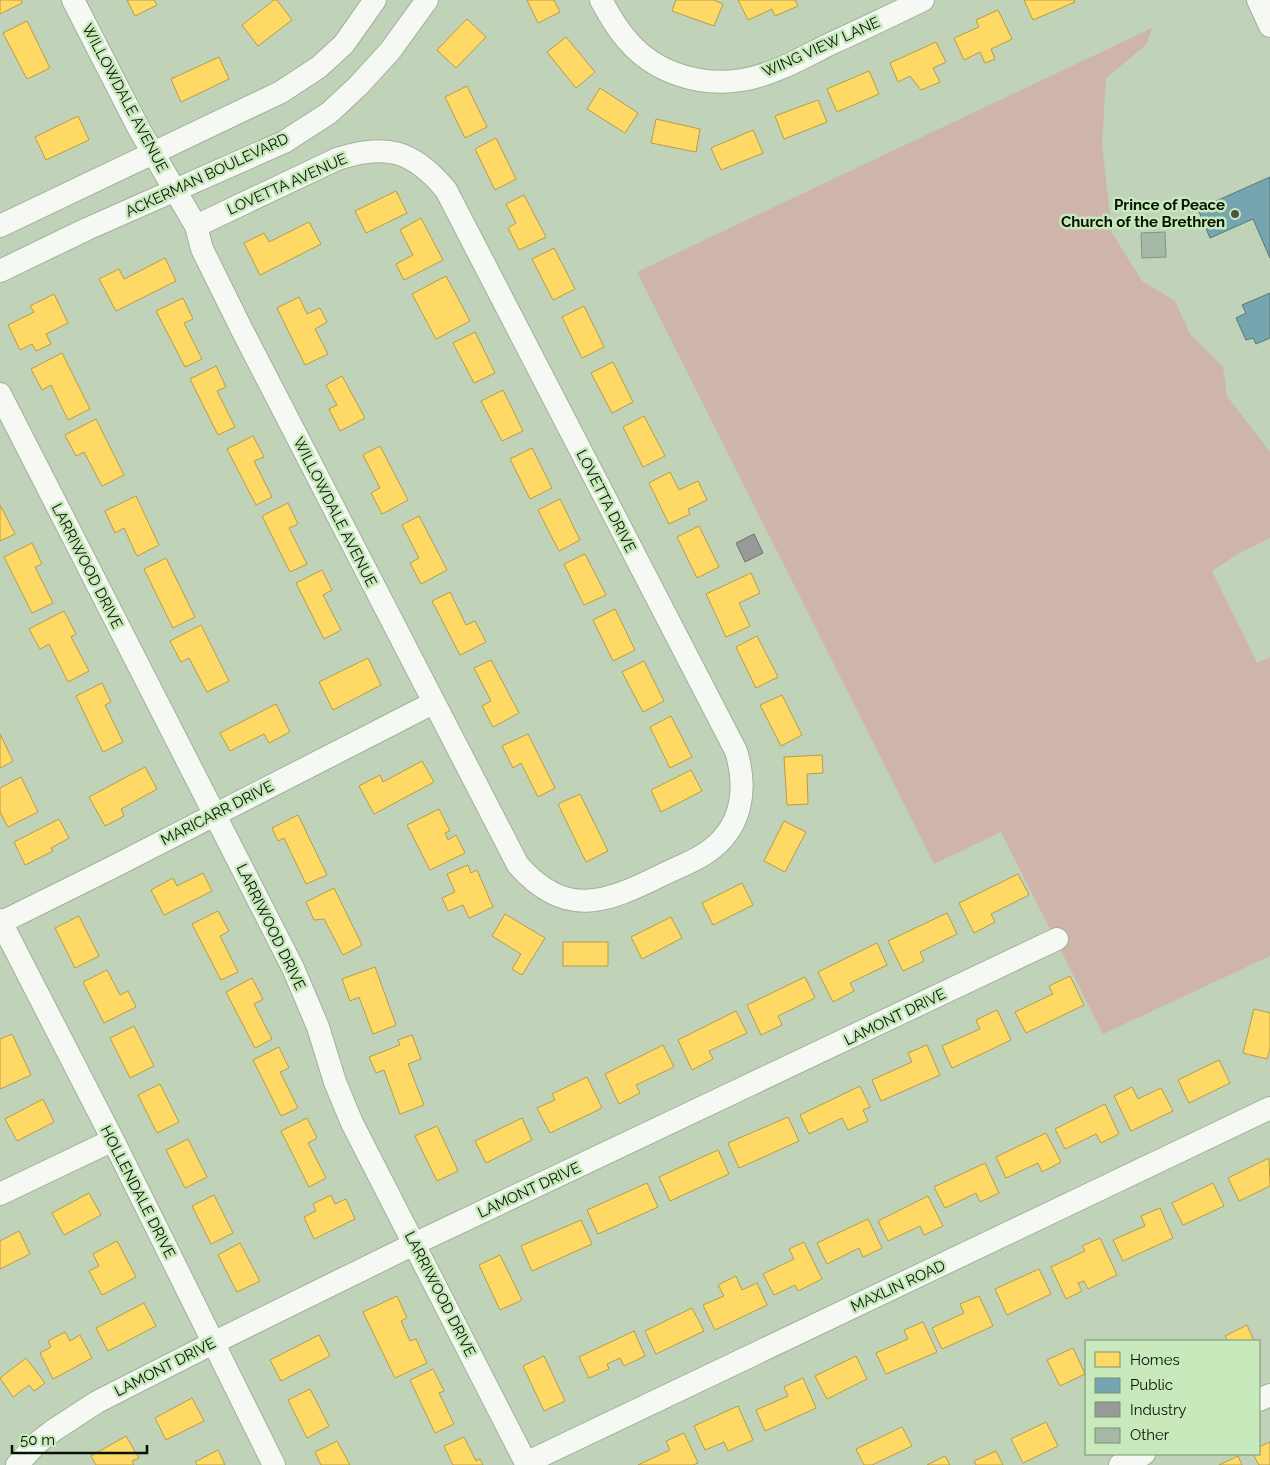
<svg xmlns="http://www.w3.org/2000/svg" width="1270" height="1465" viewBox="0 0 1270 1465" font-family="Raleway,sans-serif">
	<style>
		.green { fill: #ceb4a9 }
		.homes { fill: #ffd966; stroke: #b59d49 }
		.public { fill: #76a5af; stroke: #55797c }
		.industry { fill: #999; stroke: #6d706c }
		.building { fill: #a6b9a7; stroke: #829483 }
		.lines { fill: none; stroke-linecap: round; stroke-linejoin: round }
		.minor-casing { stroke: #a2b09c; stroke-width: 24 }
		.minor { stroke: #f6f8f4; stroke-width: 22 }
		.poi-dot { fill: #485543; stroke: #c7e9bb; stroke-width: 2 }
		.labels { text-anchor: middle; stroke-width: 5; stroke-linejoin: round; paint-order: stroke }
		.street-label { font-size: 15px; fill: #071204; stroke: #c7e9bb }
		.poi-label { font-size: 15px; font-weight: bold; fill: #071204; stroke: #c7e9bb; text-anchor: end }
	</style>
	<rect width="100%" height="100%" fill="#c0d2b8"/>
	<path class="green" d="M 1152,28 L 1146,45 L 1106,78 L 1102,144 L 1112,233 L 1142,281 L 1175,301 L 1190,334 L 1223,367 L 1227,396 L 1270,452 L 1270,538 L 1241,552 L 1212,571 L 1257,663 L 1270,657 L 1270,956 L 1103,1034 L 1001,832 L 934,864 L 637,272 Z"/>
	<path class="homes" d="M 0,0 L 21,0 L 22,3 L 0,14 Z
		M 127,0 L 154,0 L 157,5 L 135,16 Z
		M 274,0 L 277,0 L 292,20 L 258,46 L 242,25 Z
		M 527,0 L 554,0 L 560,12 L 538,23 Z
		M 676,0 L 713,0 L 723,4 L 714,26 L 672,11 Z
		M 738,0 L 795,0 L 798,6 L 775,16 L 772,9 L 748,20 Z
		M 1024,0 L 1074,0 L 1075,2 L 1033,20 Z
		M 998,10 L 1012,39 L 991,49 L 995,59 L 985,63 L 980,52 L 964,60 L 954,38 L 979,27 L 976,20 Z
		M 467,19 L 486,37 L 456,68 L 437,50 Z
		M 27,21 L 50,68 L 27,79 L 3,33 Z
		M 566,37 L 595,72 L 576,88 L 547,52 Z
		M 936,42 L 946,62 L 933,68 L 940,82 L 921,90 L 910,76 L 898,82 L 890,63 Z
		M 219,57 L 229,79 L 181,102 L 171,79 Z
		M 869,71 L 879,94 L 837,112 L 827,89 Z
		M 467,86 L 487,127 L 465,138 L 445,97 Z
		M 600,88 L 638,113 L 625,133 L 587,109 Z
		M 818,100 L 827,122 L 784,139 L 775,116 Z
		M 78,116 L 89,140 L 46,160 L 35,137 Z
		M 656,119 L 700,129 L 696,152 L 651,143 Z
		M 753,130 L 763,153 L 721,170 L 711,148 Z
		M 496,138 L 516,179 L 495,190 L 475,149 Z
		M 396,191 L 407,213 L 366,233 L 355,211 Z
		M 524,195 L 546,237 L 519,250 L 508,228 L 516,223 L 506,204 Z
		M 421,218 L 443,260 L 404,280 L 396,264 L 413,255 L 400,230 Z
		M 309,222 L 321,244 L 260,275 L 244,243 L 264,233 L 269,242 Z
		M 554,248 L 575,289 L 553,300 L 532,259 Z
		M 165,258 L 176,281 L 116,311 L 99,279 L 119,269 L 124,279 Z
		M 446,276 L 470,321 L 436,339 L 412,294 Z
		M 54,294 L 68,323 L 46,334 L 51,344 L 36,351 L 32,344 L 20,350 L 8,325 L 34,312 L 30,306 Z
		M 299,297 L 307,314 L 320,308 L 327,322 L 315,329 L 328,354 L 305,365 L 277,308 Z
		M 183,298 L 193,319 L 184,323 L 202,359 L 185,367 L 156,311 Z
		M 584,306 L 604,347 L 582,358 L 562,317 Z
		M 475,332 L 495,373 L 474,383 L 453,343 Z
		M 62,353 L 90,409 L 68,420 L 51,385 L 42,390 L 31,369 Z
		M 613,362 L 633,402 L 612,413 L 591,373 Z
		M 216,366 L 226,387 L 217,391 L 235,427 L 218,435 L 190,379 Z
		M 342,376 L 365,418 L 340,431 L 329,409 L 337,405 L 326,385 Z
		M 503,390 L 523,431 L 502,441 L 481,401 Z
		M 644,416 L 665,456 L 643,467 L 623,427 Z
		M 96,419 L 124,475 L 102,486 L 84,452 L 76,456 L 65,435 Z
		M 253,436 L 264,457 L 254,461 L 272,497 L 256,505 L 227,449 Z
		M 380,446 L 408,500 L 382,514 L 371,493 L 380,488 L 363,455 Z
		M 532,448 L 552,488 L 530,499 L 510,459 Z
		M 670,472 L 679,490 L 698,481 L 707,500 L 688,509 L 690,514 L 669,524 L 649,483 Z
		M 136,496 L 159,545 L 137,556 L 124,528 L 115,533 L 105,511 Z
		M 560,499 L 580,540 L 559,551 L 538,510 Z
		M 288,503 L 298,524 L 289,528 L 307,564 L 290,572 L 262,516 Z
		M 0,505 L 15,534 L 0,541 Z
		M 419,516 L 447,570 L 421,584 L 410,563 L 419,558 L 402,525 Z
		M 699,526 L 719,567 L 697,578 L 677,537 Z
		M 32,543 L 42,564 L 35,567 L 53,603 L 32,613 L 4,557 Z
		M 585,554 L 606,595 L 584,605 L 564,564 Z
		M 166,558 L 195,617 L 173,628 L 144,569 Z
		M 322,570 L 332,590 L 323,595 L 341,630 L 324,639 L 296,583 Z
		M 751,573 L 760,593 L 739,603 L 750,626 L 726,637 L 706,594 Z
		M 450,592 L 466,625 L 475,621 L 486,642 L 460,655 L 432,601 Z
		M 615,609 L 635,650 L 613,661 L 593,620 Z
		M 64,611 L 76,634 L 71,637 L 89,671 L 68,682 L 49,644 L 40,649 L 29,629 Z
		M 201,625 L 229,681 L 207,692 L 189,658 L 181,662 L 170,641 Z
		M 757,636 L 778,677 L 756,688 L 736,647 Z
		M 368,658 L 381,685 L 333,710 L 319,682 Z
		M 491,660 L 519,713 L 493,727 L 482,706 L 491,701 L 474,668 Z
		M 644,661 L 664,701 L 643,712 L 622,672 Z
		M 102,683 L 111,702 L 105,705 L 123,742 L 103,752 L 76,696 Z
		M 782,695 L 802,735 L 781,746 L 760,705 Z
		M 276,704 L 290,732 L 269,743 L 264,734 L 230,751 L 220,733 Z
		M 671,716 L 692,757 L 670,768 L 650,727 Z
		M 0,734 L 13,761 L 0,768 Z
		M 528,734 L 555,788 L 538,797 L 521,763 L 513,768 L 502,746 Z
		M 822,755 L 823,773 L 807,774 L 808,804 L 787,805 L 784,757 Z
		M 422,761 L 434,782 L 374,814 L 359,786 L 380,775 L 383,782 Z
		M 145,767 L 157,789 L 121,809 L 124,816 L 105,826 L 89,797 Z
		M 691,770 L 702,791 L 661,812 L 651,790 Z
		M 21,777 L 38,812 L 8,827 L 0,812 L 0,788 Z
		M 580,794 L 608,851 L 586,862 L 558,804 Z
		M 439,809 L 450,831 L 445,833 L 448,840 L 456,835 L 465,853 L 430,870 L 407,825 Z
		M 298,815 L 327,875 L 306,884 L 284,838 L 278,841 L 272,828 Z
		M 59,819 L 69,838 L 51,848 L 53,851 L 25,865 L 14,842 Z
		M 784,821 L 806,832 L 785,872 L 764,861 Z
		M 468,865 L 471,873 L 477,870 L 493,907 L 469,918 L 463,905 L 448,911 L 442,898 L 455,892 L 447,874 Z
		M 203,873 L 212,891 L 164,915 L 151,890 L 173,878 L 177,886 Z
		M 1018,874 L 1029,895 L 991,914 L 995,922 L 974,933 L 959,903 Z
		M 742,883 L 753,905 L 713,925 L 702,903 Z
		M 334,888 L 362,945 L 343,955 L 324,919 L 314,920 L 306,902 Z
		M 218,911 L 229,931 L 220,936 L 238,972 L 221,980 L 192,924 Z
		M 947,913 L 957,934 L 920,952 L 924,961 L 903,971 L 888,941 Z
		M 505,914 L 545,938 L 522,975 L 512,969 L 521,954 L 492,936 Z
		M 79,916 L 99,956 L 75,968 L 55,928 Z
		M 671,917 L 682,938 L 642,959 L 631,937 Z
		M 563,942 L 608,942 L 608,966 L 563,966 Z
		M 877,943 L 887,965 L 850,983 L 854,991 L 833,1002 L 818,972 Z
		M 375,967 L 396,1025 L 373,1034 L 359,997 L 350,1001 L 342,979 Z
		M 107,970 L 120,995 L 128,991 L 136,1007 L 104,1023 L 83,982 Z
		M 1070,976 L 1084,1005 L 1026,1033 L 1015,1012 L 1053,994 L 1049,986 Z
		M 805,977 L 815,998 L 778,1016 L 782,1025 L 761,1035 L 747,1005 Z
		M 252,978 L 263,999 L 254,1004 L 272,1039 L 255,1048 L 226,992 Z
		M 1254,1009 L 1270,1013 L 1270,1049 L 1267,1059 L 1243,1053 Z
		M 997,1010 L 1011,1040 L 952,1068 L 942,1046 L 980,1029 L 976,1020 Z
		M 736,1011 L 747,1033 L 709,1051 L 713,1059 L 692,1070 L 678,1040 Z
		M 134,1026 L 154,1066 L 130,1078 L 110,1038 Z
		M 12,1034 L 31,1075 L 0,1089 L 0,1039 Z
		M 412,1035 L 421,1059 L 408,1064 L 424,1105 L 400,1114 L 384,1070 L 376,1073 L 369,1057 L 400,1045 L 398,1040 Z
		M 663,1045 L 674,1067 L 636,1085 L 640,1093 L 619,1104 L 605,1074 Z
		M 927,1045 L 940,1075 L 881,1101 L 872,1080 L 912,1062 L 908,1053 Z
		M 279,1047 L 289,1068 L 280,1072 L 298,1108 L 281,1116 L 253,1060 Z
		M 1219,1060 L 1230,1083 L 1189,1103 L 1178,1080 Z
		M 587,1077 L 602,1108 L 550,1133 L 537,1108 L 555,1100 L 552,1094 Z
		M 160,1084 L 179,1122 L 157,1133 L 138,1095 Z
		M 860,1086 L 870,1107 L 863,1110 L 868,1121 L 848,1130 L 842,1118 L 809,1134 L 800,1115 Z
		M 1132,1087 L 1138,1099 L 1161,1088 L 1173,1111 L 1131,1131 L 1114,1096 Z
		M 43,1099 L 54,1122 L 17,1141 L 5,1119 Z
		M 1105,1104 L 1119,1134 L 1101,1143 L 1096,1134 L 1065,1149 L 1055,1129 Z
		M 788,1117 L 799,1141 L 739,1168 L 728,1143 Z
		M 307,1118 L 317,1138 L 308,1143 L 326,1178 L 309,1187 L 281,1131 Z
		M 522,1118 L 532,1140 L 486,1163 L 475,1141 Z
		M 437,1126 L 458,1171 L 437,1181 L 415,1136 Z
		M 1046,1133 L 1061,1162 L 1042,1172 L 1038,1163 L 1006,1178 L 996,1157 Z
		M 188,1139 L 207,1177 L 185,1188 L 166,1150 Z
		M 718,1150 L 729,1174 L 670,1201 L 659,1177 Z
		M 1269,1158 L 1270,1186 L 1239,1201 L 1228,1178 Z
		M 985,1163 L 999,1193 L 980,1202 L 976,1193 L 945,1208 L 934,1187 Z
		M 647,1183 L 658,1207 L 598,1234 L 587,1210 Z
		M 1213,1183 L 1224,1206 L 1183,1225 L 1172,1203 Z
		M 89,1193 L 101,1215 L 64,1235 L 52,1213 Z
		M 214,1195 L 233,1233 L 211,1244 L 192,1206 Z
		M 331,1195 L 335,1204 L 346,1199 L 355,1219 L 314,1239 L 304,1217 L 316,1211 L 313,1204 Z
		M 928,1196 L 943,1226 L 924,1235 L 920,1226 L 888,1241 L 878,1221 Z
		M 1160,1208 L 1173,1238 L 1123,1261 L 1113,1240 L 1145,1226 L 1141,1216 Z
		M 868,1219 L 882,1248 L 863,1257 L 859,1248 L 827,1264 L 817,1243 Z
		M 581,1220 L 592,1244 L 532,1271 L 521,1246 Z
		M 19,1231 L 30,1254 L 0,1269 L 0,1241 Z
		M 1100,1238 L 1117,1275 L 1088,1289 L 1084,1281 L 1078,1283 L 1082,1291 L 1066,1299 L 1051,1267 L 1085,1251 L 1082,1246 Z
		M 117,1241 L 136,1277 L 102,1295 L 89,1271 L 99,1266 L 93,1254 Z
		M 804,1242 L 822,1279 L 798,1291 L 795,1285 L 774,1295 L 763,1274 L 794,1259 L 789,1249 Z
		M 240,1243 L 260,1281 L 237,1292 L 218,1255 Z
		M 500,1255 L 522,1300 L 500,1310 L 479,1265 Z
		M 1039,1269 L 1051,1294 L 1007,1315 L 995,1289 Z
		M 736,1276 L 742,1290 L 757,1283 L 767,1305 L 715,1330 L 703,1305 L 724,1296 L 718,1285 Z
		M 397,1296 L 407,1318 L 401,1321 L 410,1341 L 416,1339 L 427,1363 L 395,1378 L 363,1312 Z
		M 979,1296 L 993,1326 L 942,1349 L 932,1328 L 964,1313 L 960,1304 Z
		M 144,1303 L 156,1326 L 108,1351 L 96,1328 Z
		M 692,1308 L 704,1331 L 656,1354 L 645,1331 Z
		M 923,1322 L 937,1352 L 886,1374 L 876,1353 L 908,1339 L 904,1330 Z
		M 1247,1325 L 1254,1341 L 1228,1341 L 1225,1336 Z
		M 634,1331 L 645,1356 L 624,1366 L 620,1358 L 607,1364 L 609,1369 L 589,1378 L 579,1357 Z
		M 65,1332 L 70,1341 L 80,1335 L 92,1358 L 53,1379 L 40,1353 L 51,1347 L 48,1341 Z
		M 319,1335 L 330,1356 L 281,1381 L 270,1360 Z
		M 1073,1348 L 1085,1374 L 1060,1386 L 1047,1360 Z
		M 544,1356 L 565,1401 L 544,1411 L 523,1366 Z
		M 856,1356 L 867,1379 L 827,1399 L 815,1376 Z
		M 26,1358 L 45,1383 L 34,1391 L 29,1385 L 13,1397 L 0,1378 Z
		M 433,1369 L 444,1391 L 439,1393 L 454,1424 L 435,1433 L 410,1380 Z
		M 803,1378 L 816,1408 L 765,1431 L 756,1410 L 788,1396 L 784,1387 Z
		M 310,1389 L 329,1426 L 307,1438 L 288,1400 Z
		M 192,1398 L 204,1421 L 166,1440 L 155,1418 Z
		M 738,1406 L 753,1440 L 728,1451 L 724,1442 L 705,1450 L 694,1426 Z
		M 1046,1422 L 1058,1446 L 1023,1463 L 1011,1439 Z
		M 902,1427 L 912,1446 L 872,1465 L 864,1465 L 856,1449 Z
		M 684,1433 L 698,1463 L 693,1465 L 638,1465 L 670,1450 L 666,1441 Z
		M 126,1436 L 139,1458 L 132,1461 L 134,1465 L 96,1465 L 91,1456 Z
		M 464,1437 L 476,1461 L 480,1459 L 483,1465 L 453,1465 L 444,1446 Z
		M 337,1441 L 350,1465 L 321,1465 L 315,1452 Z
		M 1270,1442 L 1270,1465 L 1259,1465 L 1253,1454 L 1259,1454 L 1259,1447 Z
		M 218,1450 L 225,1465 L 197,1465 L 195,1462 Z
		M 996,1451 L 1003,1465 L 976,1465 L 974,1461 Z
		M 945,1456 L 950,1465 L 927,1465 Z
		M 1238,1456 L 1242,1465 L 1219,1465 Z"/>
	<path class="public" d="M 1270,177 L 1270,258 L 1253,219 L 1210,238 L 1198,209 Z
		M 1270,293 L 1270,338 L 1256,344 L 1253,338 L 1246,340 L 1236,318 L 1246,313 L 1242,305 Z"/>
	<path class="industry" d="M 754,534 L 763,553 L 745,562 L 736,543 Z"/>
	<path class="building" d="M 1165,232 L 1166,257 L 1142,258 L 1141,233 Z"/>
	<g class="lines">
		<defs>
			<path id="minor" d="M 73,0 L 139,129 L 196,226 L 202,249 L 242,330 L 518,865 C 566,919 605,903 662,875 C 676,868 693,862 706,853 C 742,829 748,790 736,751 L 446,190 C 413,150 386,143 337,159 L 196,226
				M 601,0 C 609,15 617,29 628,41 C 655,73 701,87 742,80 C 773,75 802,58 830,44 C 861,30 892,15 923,0
				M 1258,0 L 1270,26
				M 0,226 L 281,92 L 319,67 L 344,44 L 375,0
				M 0,271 L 87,229 L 284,142 L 329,113 L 358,86 L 390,51 L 427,0
				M 0,394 L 293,968 L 318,1027 L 335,1082 L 352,1123 L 527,1465
				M 0,920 L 113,1140 L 274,1465
				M 0,923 L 111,868 L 433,703
				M 0,1194 L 113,1140
				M 1259,1400 L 1270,1395
				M 526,1463 L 1270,1108
				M 17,1465 L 37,1443 L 54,1430 L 97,1402 L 213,1343 L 414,1244 L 1057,939
				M 1120,1465 L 1144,1454"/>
		</defs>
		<use href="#minor" class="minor-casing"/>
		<use href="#minor" class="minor"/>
	</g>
	<circle class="poi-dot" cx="1235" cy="214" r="5"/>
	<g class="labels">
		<g class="street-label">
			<text transform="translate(821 47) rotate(-24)" y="5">WING VIEW LANE</text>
			<text transform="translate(125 98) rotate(62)" y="5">WILLOWDALE AVENUE</text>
			<text transform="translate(207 175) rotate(-25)" y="5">ACKERMAN BOULEVARD</text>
			<text transform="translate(287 184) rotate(-24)" y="5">LOVETTA AVENUE</text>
			<text transform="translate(606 501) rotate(63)" y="5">LOVETTA DRIVE</text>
			<text transform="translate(335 512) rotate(63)" y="5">WILLOWDALE AVENUE</text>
			<text transform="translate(87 566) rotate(63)" y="5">LARRIWOOD DRIVE</text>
			<text transform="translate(217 813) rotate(-27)" y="5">MARICARR DRIVE</text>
			<text transform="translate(271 927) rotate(64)" y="5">LARRIWOOD DRIVE</text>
			<text transform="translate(895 1017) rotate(-26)" y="5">LAMONT DRIVE</text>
			<text transform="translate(529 1190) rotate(-25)" y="5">LAMONT DRIVE</text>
			<text transform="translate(138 1192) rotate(63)" y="5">HOLLENDALE DRIVE</text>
			<text transform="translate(898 1286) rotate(-25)" y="5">MAXLIN ROAD</text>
			<text transform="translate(440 1294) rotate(63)" y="5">LARRIWOOD DRIVE</text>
			<text transform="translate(165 1367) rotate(-27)" y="5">LAMONT DRIVE</text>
		</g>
		<g class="poi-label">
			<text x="1225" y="210">Prince of Peace<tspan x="1225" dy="17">Church of the Brethren</tspan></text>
		</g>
	</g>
	<rect x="1085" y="1340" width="175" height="115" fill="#c7e9bb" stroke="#7a9372"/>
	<rect x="1095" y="1352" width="25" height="15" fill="#ffd966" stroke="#7a9372"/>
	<text x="1130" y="1365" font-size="15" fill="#071204">Homes</text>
	<rect x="1095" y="1378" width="25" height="15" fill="#76a5af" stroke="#7a9372"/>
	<text x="1130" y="1390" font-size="15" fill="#071204">Public</text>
	<rect x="1095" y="1402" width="25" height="15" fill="#999999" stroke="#7a9372"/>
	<text x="1130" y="1415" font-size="15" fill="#071204">Industry</text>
	<rect x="1095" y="1428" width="25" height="15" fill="#a6b9a7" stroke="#7a9372"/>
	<text x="1130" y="1440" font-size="15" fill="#071204">Other</text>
	<path d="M12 1445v8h135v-8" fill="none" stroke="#071204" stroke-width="2.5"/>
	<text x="20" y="1445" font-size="15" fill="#071204" stroke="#c7e9bb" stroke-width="4" paint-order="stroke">50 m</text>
</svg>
